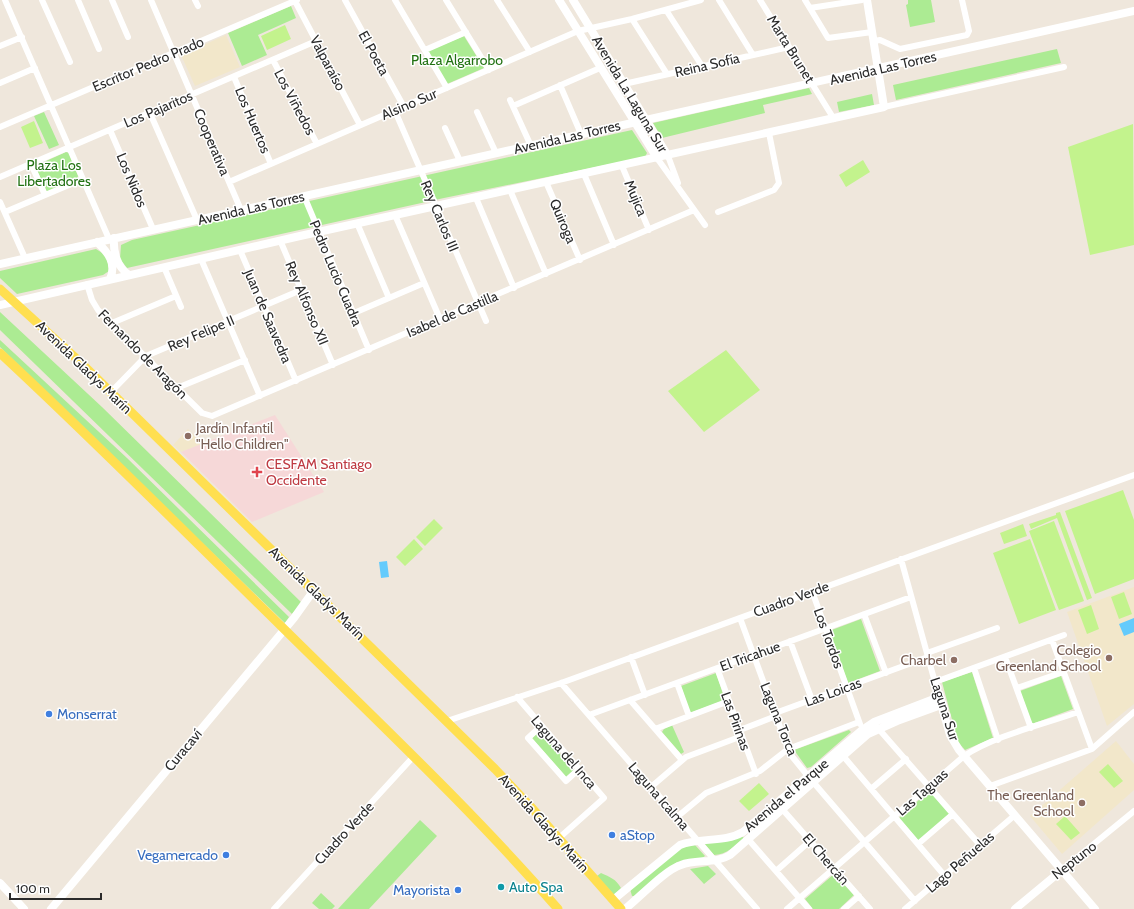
<svg xmlns="http://www.w3.org/2000/svg" width="1134" height="909" viewBox="0 0 1134 909" font-family="Cabin,sans-serif">
	<style>
		.education { fill: #f2e7ca }
		.medical { fill: #f6d8d8 }
		.green { fill: #aceb93 }
		.pitch { fill: #c3f38d }
		.water { fill: #64cbfc }
		.lines { fill: none; stroke-linecap: round; stroke-linejoin: round }
		.street { stroke: #fff; stroke-width: 6 }
		.secondary { stroke: #fff; stroke-width: 8 }
		.primary { stroke: #ffdf50; stroke-width: 9 }
		.education-dot { fill: #8d6e63; stroke: #fff; stroke-width: 1.5 }
		.health-dot { fill: #e0444e; stroke: #fff; stroke-width: 1.5 }
		.shop-dot { fill: #3f7fe0; stroke: #fff; stroke-width: 1.5 }
		.culture-dot { fill: #0f9aa8; stroke: #fff; stroke-width: 1.5 }
		.labels { text-anchor: middle; stroke-width: 3; stroke-linejoin: round; paint-order: stroke }
		.street-label { font-size: 14px; fill: #2b2b2b; stroke: #fff }
		.park-label { font-size: 14px; fill: #217112; stroke: #fff }
		.education-label { font-size: 14px; fill: #785e54; stroke: #fff; text-anchor: end }
		.health-label { font-size: 14px; fill: #be3a42; stroke: #fff; text-anchor: start }
		.shop-label { font-size: 14px; fill: #366cbe; stroke: #fff; text-anchor: start }
		.culture-label { font-size: 14px; fill: #0d838f; stroke: #fff; text-anchor: start }
	</style>
	<rect width="100%" height="100%" fill="#efe7dc"/>
	<path class="education" d="M 226,35 L 240,67 L 195,86 L 181,55 Z
		M 188,429 L 203,444 L 181,452 L 173,445 Z
		M 1134,587 L 1134,704 L 1107,726 L 1067,612 Z
		M 1116,741 L 1134,764 L 1134,790 L 1062,854 L 1030,816 Z"/>
	<path class="medical" d="M 275,415 L 324,492 L 252,522 L 181,452 Z"/>
	<path class="green" d="M 908,0 L 931,0 L 935,22 L 910,27 L 906,5 L 908,4 Z
		M 291,6 L 296,18 L 258,35 L 267,55 L 242,66 L 228,33 Z
		M 464,36 L 484,68 L 447,84 L 428,51 Z
		M 1057,49 L 1061,63 L 896,100 L 893,85 Z
		M 809,88 L 812,94 L 763,105 L 765,113 L 662,138 L 653,123 Z
		M 872,94 L 874,105 L 839,112 L 837,102 Z
		M 44,112 L 59,145 L 49,149 L 34,116 Z
		M 632,130 L 647,153 L 645,157 L 444,198 L 127,268 L 120,259 L 121,245 L 132,240 Z
		M 66,152 L 69,153 L 78,176 L 77,179 L 47,192 L 35,166 Z
		M 96,249 L 107,256 L 109,271 L 103,275 L 17,294 L 0,278 L 0,271 Z
		M 0,312 L 102,407 L 302,603 L 292,614 L 0,330 Z
		M 0,340 L 127,458 L 289,617 L 285,623 L 0,347 Z
		M 861,619 L 880,671 L 848,683 L 829,631 Z
		M 972,672 L 993,738 L 965,750 L 958,742 L 942,682 Z
		M 716,673 L 725,700 L 690,713 L 681,686 Z
		M 1061,676 L 1073,709 L 1032,724 L 1020,691 Z
		M 672,725 L 684,752 L 681,754 L 662,732 L 664,729 Z
		M 849,730 L 851,732 L 811,767 L 807,768 L 794,750 Z
		M 540,731 L 574,770 L 566,777 L 532,738 Z
		M 930,790 L 950,813 L 919,841 L 899,818 Z
		M 420,820 L 437,836 L 369,909 L 338,909 Z
		M 741,836 L 744,838 C 735,846 726,855 714,855 L 704,843 Z
		M 695,845 L 705,856 L 701,859 L 677,862 L 636,896 L 632,896 L 630,889 L 682,847 Z
		M 708,866 L 716,874 L 704,884 L 690,869 Z
		M 601,873 C 610,877 616,879 621,888 L 614,895 L 597,876 Z
		M 834,874 L 854,895 L 839,909 L 813,909 L 805,899 Z
		M 321,893 L 335,906 L 332,909 L 319,909 L 312,903 Z"/>
	<path class="pitch" d="M 285,25 L 291,39 L 267,50 L 261,36 Z
		M 34,121 L 43,143 L 30,148 L 21,127 Z
		M 1133,124 L 1134,245 L 1090,255 L 1068,147 Z
		M 863,160 L 870,172 L 846,187 L 839,175 Z
		M 726,350 L 760,390 L 704,432 L 668,391 Z
		M 1123,490 L 1134,520 L 1134,579 L 1095,594 L 1065,511 Z
		M 1060,512 L 1092,598 L 1087,600 L 1057,518 L 1031,529 L 1029,524 L 1056,515 L 1056,513 Z
		M 434,519 L 443,528 L 425,546 L 416,537 Z
		M 1054,521 L 1084,601 L 1059,610 L 1029,531 Z
		M 1023,524 L 1027,536 L 1004,544 L 1000,533 Z
		M 414,539 L 423,549 L 405,566 L 396,557 Z
		M 1030,539 L 1056,610 L 1019,624 L 993,553 Z
		M 1124,592 L 1132,614 L 1119,619 L 1111,597 Z
		M 1091,605 L 1099,629 L 1087,634 L 1078,610 Z
		M 1108,764 L 1123,781 L 1114,788 L 1099,772 Z
		M 759,783 L 769,794 L 749,811 L 739,801 Z
		M 1065,816 L 1080,833 L 1071,840 L 1056,824 Z"/>
	<path class="water" d="M 387,561 L 389,577 L 381,578 L 379,562 Z
		M 1134,618 L 1134,632 L 1124,636 L 1119,624 Z"/>
	<g class="lines">
		<path class="street" d="M 5,0 L 109,239
			M 42,0 L 70,62
			M 78,0 L 99,49
			M 112,0 L 128,37
			M 151,0 L 241,210
			M 195,0 L 198,6
			M 345,0 L 404,107
			M 395,0 L 447,88
			M 446,0 L 489,70
			M 497,0 L 530,52
			M 719,0 L 753,55
			M 760,0 L 834,119
			M 805,0 L 828,38 L 872,32
			M 295,1 L 360,125
			M 810,8 L 862,0
			M 666,10 L 702,66
			M 632,19 L 667,74
			M 874,41 L 880,40 L 900,49 L 967,35 L 969,31 L 962,0
			M 0,46 L 22,37
			M 425,50 L 466,32
			M 273,60 L 317,144
			M 234,77 L 271,164
			M 0,83 L 35,68
			M 624,84 L 789,47
			M 560,85 L 581,134
			M 510,100 L 531,146
			M 513,106 L 600,68
			M 884,107 L 1064,67
			M 395,111 L 486,321
			M 477,112 L 496,153
			M 150,113 L 197,220
			M 0,127 L 297,0
			M 445,128 L 460,161
			M 110,130 L 153,229
			M 668,156 L 678,183
			M 657,158 L 705,225
			M 31,164 L 45,195
			M 622,166 L 649,230
			M 584,174 L 614,245
			M 0,177 L 316,41
			M 229,182 L 578,31 L 632,19 L 701,0
			M 546,182 L 580,260
			M 510,190 L 546,274
			M 304,196 L 369,350
			M 476,198 L 514,288
			M 0,202 L 25,258
			M 5,212 L 83,179
			M 718,212 L 774,190 L 779,183 L 769,133
			M 395,215 L 440,319
			M 357,223 L 389,298
			M 280,240 L 333,365
			M 240,250 L 296,381
			M 201,259 L 260,396
			M 164,267 L 181,307
			M 87,284 L 92,300 L 98,310 L 202,413 L 212,416 L 694,210
			M 354,313 L 424,283
			M 112,323 L 176,296
			M 177,388 L 245,360
			M 111,392 L 146,356 L 301,290
			M 901,559 L 939,697
			M 812,591 L 860,724
			M 864,614 L 886,673
			M 740,618 L 790,754 L 808,776 L 915,901
			M 1052,640 L 1092,749
			M 790,641 L 812,700
			M 927,653 L 997,628
			M 631,657 L 645,695
			M 1005,657 L 1031,728
			M 717,668 L 756,774
			M 974,668 L 998,740
			M 935,682 L 1064,635
			M 561,683 L 757,909
			M 677,683 L 689,716
			M 1017,688 L 1063,672
			M 517,697 L 604,798 L 559,838
			M 630,700 L 682,760
			M 589,715 L 911,597
			M 447,721 L 561,683 L 1134,475
			M 541,726 L 528,738 L 566,781 L 578,770
			M 877,727 L 980,845
			M 655,729 L 729,701
			M 740,730 L 771,718 L 778,712 L 928,657
			M 844,757 L 944,875
			M 990,786 L 1092,749 L 1134,712
			M 651,787 L 686,757 L 742,736
			M 871,789 L 906,759
			M 783,810 L 870,909
			M 677,817 L 706,793 L 760,771 L 788,749 L 859,722
			M 748,839 L 809,909
			M 918,844 L 953,814
			M 1062,870 L 1134,811
			M 776,871 L 810,841
			M 274,909 L 414,756
			M 787,909 L 964,756 C 996,735 1042,725 1078,712
			M 844,909 L 859,896
			M 905,909 L 1015,815"/>
		<path class="secondary" d="M 559,0 L 657,158
			M 573,0 L 668,156
			M 114,238 C 113,252 117,267 129,275
			M 97,242 C 108,252 117,264 110,279
			M 0,264 L 1134,11
			M 0,305 L 300,236 L 884,107 L 867,0
			M 0,883 L 24,909
			M 613,900 L 680,845 C 700,837 724,843 743,832 L 862,730 L 874,722 L 939,697 L 950,735 L 959,750 L 1095,909
			M 51,909 L 294,618 L 314,590
			M 625,909 C 640,897 665,870 681,865 C 696,859 716,864 730,855 L 868,734 L 897,721 L 941,705
			M 1015,909 L 1062,870"/>
		<path class="primary" d="M 0,289 L 79,361 L 495,769 L 531,807 L 621,909
			M 0,353 C 96,442 188,535 281,626 C 375,719 471,809 558,909"/>
	</g>
	<g class="education-dot">
		<circle cx="188" cy="436" r="4"/>
		<circle cx="1109" cy="658" r="4"/>
		<circle cx="954" cy="660" r="4"/>
		<circle cx="1082" cy="803" r="4"/>
	</g>
	<path class="health-dot" d="M255 466h4v4h4v4h-4v4h-4v-4h-4v-4h4z"/>
	<g class="shop-dot">
		<circle cx="49" cy="714" r="4"/>
		<circle cx="612" cy="835" r="4"/>
		<circle cx="226" cy="855" r="4"/>
		<circle cx="458" cy="890" r="4"/>
	</g>
	<circle class="culture-dot" cx="501" cy="887" r="4"/>
	<g class="labels">
		<g class="street-label">
			<text transform="translate(791 49) rotate(58)" y="5">Marta Brunet</text>
			<text transform="translate(374 53) rotate(61)" y="5">El Poeta</text>
			<text transform="translate(328 63) rotate(62)" y="5">Valparaíso</text>
			<text transform="translate(148 64) rotate(-23)" y="5">Escritor Pedro Prado</text>
			<text transform="translate(707 65) rotate(-13)" y="5">Reina Sofía</text>
			<text transform="translate(883 68) rotate(-13)" y="5">Avenida Las Torres</text>
			<text transform="translate(630 94) rotate(59)" y="5">Avenida La Laguna Sur</text>
			<text transform="translate(295 102) rotate(62)" y="5">Los Viñedos</text>
			<text transform="translate(409 104) rotate(-23)" y="5">Alsino Sur</text>
			<text transform="translate(158 109) rotate(-23)" y="5">Los Pajaritos</text>
			<text transform="translate(253 120) rotate(67)" y="5">Los Huertos</text>
			<text transform="translate(567 137) rotate(-13)" y="5">Avenida Las Torres</text>
			<text transform="translate(212 142) rotate(67)" y="5">Cooperativa</text>
			<text transform="translate(132 180) rotate(67)" y="5">Los Nidos</text>
			<text transform="translate(636 198) rotate(67)" y="5">Mujica</text>
			<text transform="translate(251 208) rotate(-13)" y="5">Avenida Las Torres</text>
			<text transform="translate(440 216) rotate(67)" y="5">Rey Carlos III</text>
			<text transform="translate(563 221) rotate(67)" y="5">Quiroga</text>
			<text transform="translate(336 273) rotate(67)" y="5">Pedro Lucio Cuadra</text>
			<text transform="translate(307 303) rotate(67)" y="5">Rey Alfonso XII</text>
			<text transform="translate(452 314) rotate(-23)" y="5">Isabel de Castilla</text>
			<text transform="translate(268 316) rotate(67)" y="5">Juan de Saavedra</text>
			<text transform="translate(201 333) rotate(-23)" y="5">Rey Felipe II</text>
			<text transform="translate(143 354) rotate(45)" y="5">Fernando de Aragón</text>
			<text transform="translate(84 367) rotate(44)" y="5">Avenida Gladys Marín</text>
			<text transform="translate(317 593) rotate(44)" y="5">Avenida Gladys Marín</text>
			<text transform="translate(791 599) rotate(-20)" y="5">Cuadro Verde</text>
			<text transform="translate(829 638) rotate(70)" y="5">Los Tordos</text>
			<text transform="translate(750 656) rotate(-20)" y="5">El Tricahue</text>
			<text transform="translate(833 692) rotate(-20)" y="5">Las Loicas</text>
			<text transform="translate(945 709) rotate(72)" y="5">Laguna Sur</text>
			<text transform="translate(779 719) rotate(68)" y="5">Laguna Torca</text>
			<text transform="translate(736 721) rotate(70)" y="5">Las Pirinas</text>
			<text transform="translate(183 750) rotate(-50)" y="5">Curacaví</text>
			<text transform="translate(564 752) rotate(49)" y="5">Laguna del Inca</text>
			<text transform="translate(922 792) rotate(-41)" y="5">Las Taguas</text>
			<text transform="translate(786 795) rotate(-40)" y="5">Avenida el Parque</text>
			<text transform="translate(659 796) rotate(49)" y="5">Laguna Icalma</text>
			<text transform="translate(544 823) rotate(48)" y="5">Avenida Gladys Marín</text>
			<text transform="translate(344 833) rotate(-47)" y="5">Cuadro Verde</text>
			<text transform="translate(826 859) rotate(49)" y="5">El Chercán</text>
			<text transform="translate(1074 860) rotate(-38)" y="5">Neptuno</text>
			<text transform="translate(960 862) rotate(-41)" y="5">Lago Peñuelas</text>
		</g>
		<g class="park-label">
			<text x="457" y="65">Plaza Algarrobo</text>
			<text x="54" y="170">Plaza Los<tspan x="54" dy="16">Libertadores</tspan></text>
		</g>
		<g class="education-label">
			<text x="196" y="433" text-anchor="start">Jardín Infantil<tspan x="196" dy="16">"Hello Children"</tspan></text>
			<text x="1101" y="655">Colegio<tspan x="1101" dy="16">Greenland School</tspan></text>
			<text x="946" y="665">Charbel</text>
			<text x="1074" y="800">The Greenland<tspan x="1074" dy="16">School</tspan></text>
		</g>
		<g class="health-label">
			<text x="266" y="469">CESFAM Santiago<tspan x="266" dy="16">Occidente</tspan></text>
		</g>
		<g class="shop-label">
			<text x="57" y="719">Monserrat</text>
			<text x="620" y="840">aStop</text>
			<text x="218" y="860" text-anchor="end">Vegamercado</text>
			<text x="450" y="895" text-anchor="end">Mayorista</text>
		</g>
		<g class="culture-label">
			<text x="509" y="892">Auto Spa</text>
		</g>
	</g>
	<path d="M10 893v6h91v-6" fill="none" stroke="#2b2b2b" stroke-width="2"/>
	<text x="16" y="893" font-size="12" fill="#2b2b2b" stroke="#ffffff" stroke-width="3" paint-order="stroke">100 m</text>
</svg>
